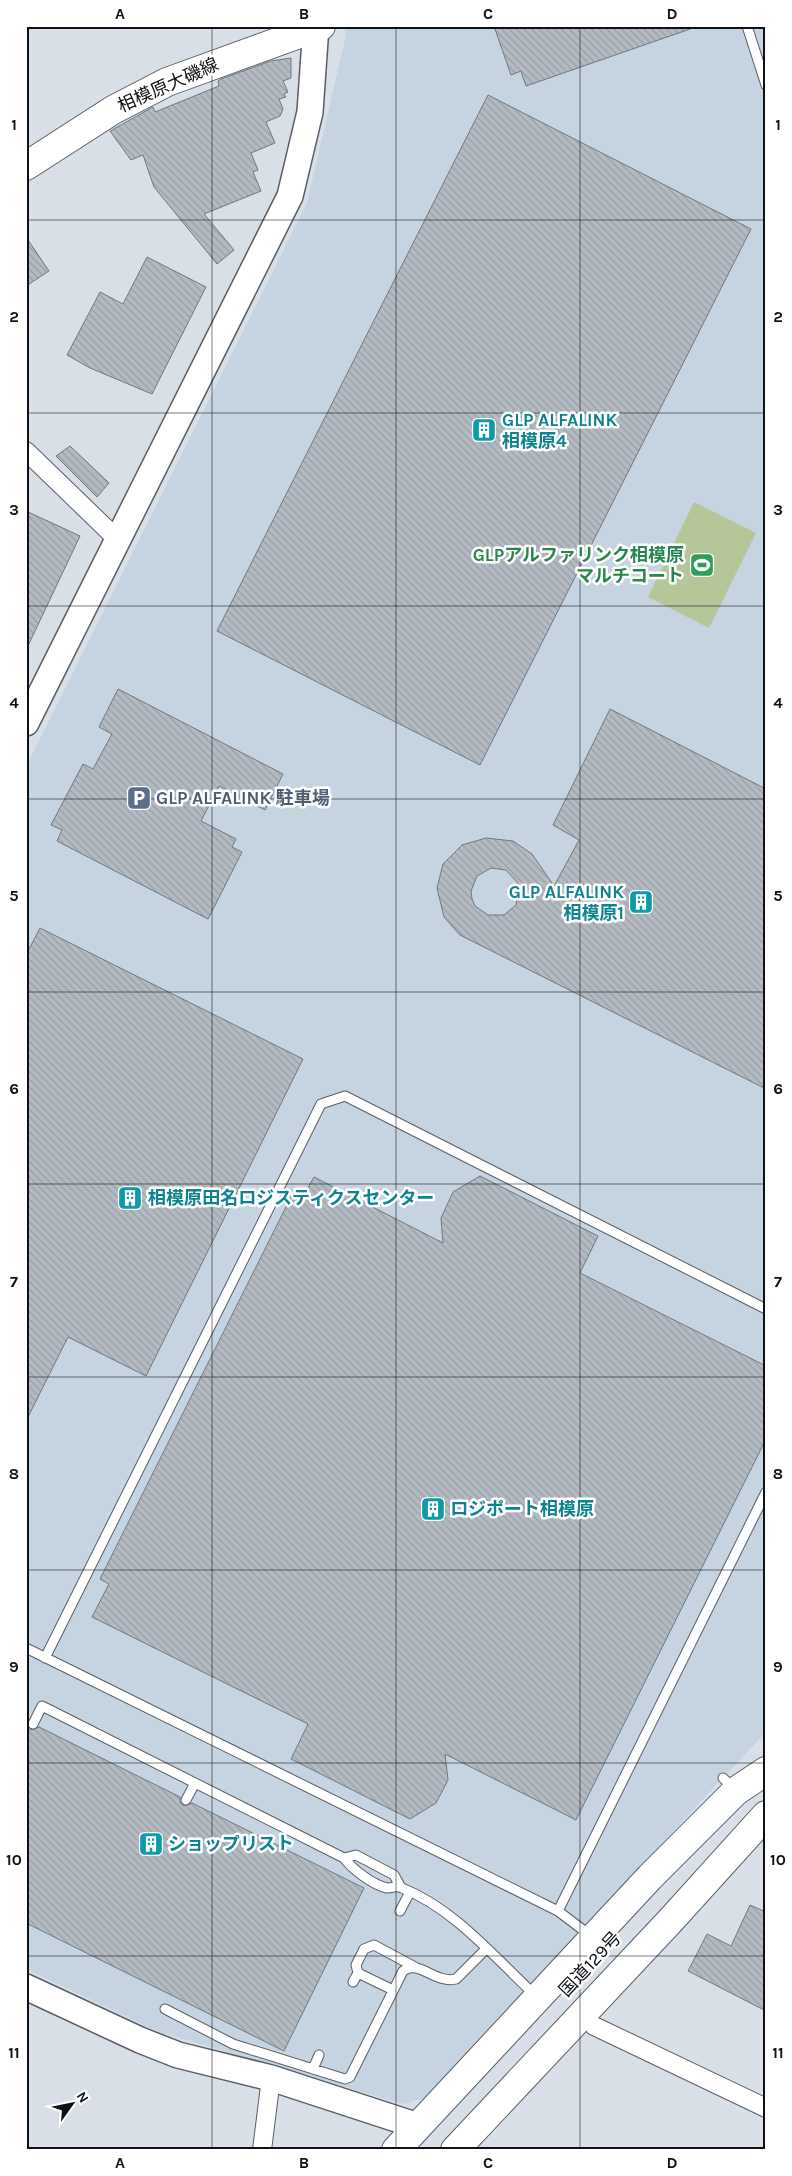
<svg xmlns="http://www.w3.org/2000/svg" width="792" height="2176" viewBox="0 0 792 2176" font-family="Karla,'Noto Sans JP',sans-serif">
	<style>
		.built { fill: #c6d3e0 }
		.pitch { fill: #b5c699 }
		.building { fill: url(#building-back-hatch); stroke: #71787f; fill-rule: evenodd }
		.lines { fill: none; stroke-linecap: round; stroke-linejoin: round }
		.lane-casing { stroke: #595f66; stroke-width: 11 }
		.street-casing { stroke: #595f66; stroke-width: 20 }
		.secondary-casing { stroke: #595f66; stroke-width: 28 }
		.primary-casing { stroke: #595f66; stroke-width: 30 }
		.highway-casing { stroke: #595f66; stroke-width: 30 }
		.lane { stroke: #fff; stroke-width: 9 }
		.street { stroke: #fff; stroke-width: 18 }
		.secondary { stroke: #fff; stroke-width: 25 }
		.primary { stroke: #fff; stroke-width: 28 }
		.highway { stroke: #fff; stroke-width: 28 }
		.grid { fill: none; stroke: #0f1114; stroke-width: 1; stroke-opacity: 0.55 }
		.labels { text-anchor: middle; stroke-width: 5; stroke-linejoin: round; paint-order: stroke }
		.street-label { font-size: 18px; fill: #0f1114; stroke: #fff }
		.culture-label { font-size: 18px; font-weight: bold; fill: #0d838f; stroke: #fff; text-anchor: start }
		.leisure-label { font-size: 18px; font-weight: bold; fill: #27864d; stroke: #fff; text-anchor: end }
		.service-label { font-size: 18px; font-weight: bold; fill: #4e5e75; stroke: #fff; text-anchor: start }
		.neatline { fill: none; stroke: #0f1114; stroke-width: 2 }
		.grid-label { font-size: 16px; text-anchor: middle; font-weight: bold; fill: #0f1114 }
	</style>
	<defs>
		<pattern id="building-back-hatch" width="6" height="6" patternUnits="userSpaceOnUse" patternTransform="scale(1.25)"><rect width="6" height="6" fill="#b3bac2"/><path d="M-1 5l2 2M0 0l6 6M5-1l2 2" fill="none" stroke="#999fa6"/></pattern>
	</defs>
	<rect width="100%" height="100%" fill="#d8dfe7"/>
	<path class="built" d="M 344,26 L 766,26 L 766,1732 L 424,2098 L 403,2104 L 159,2032 L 26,1969 L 26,767 L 307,203 L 346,35 Z"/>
	<path class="pitch" d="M 694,502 L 756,533 L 709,628 L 648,597 Z"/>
	<path class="building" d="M 494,26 L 692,26 L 693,28 L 526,86 L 521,71 L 511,75 Z
		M 291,58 L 291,78 L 283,81 L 288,92 L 284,94 L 286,97 L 279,99 L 283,109 L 280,116 L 266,122 L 275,143 L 251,153 L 258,170 L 253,172 L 261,191 L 204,214 L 234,250 L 217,264 L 154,187 L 143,155 L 131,160 L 110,131 L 153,107 L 155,112 L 219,86 L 218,81 L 221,79 L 271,61 Z
		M 488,95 L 751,229 L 480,765 L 217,631 Z
		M 26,237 L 49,271 L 26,286 Z
		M 147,257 L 206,287 L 152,394 L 90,368 L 67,355 L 100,292 L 123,304 Z
		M 70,446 L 109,483 L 97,497 L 56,456 Z
		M 26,511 L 80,536 L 26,650 Z
		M 118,689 L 283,774 L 265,810 L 219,786 L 201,821 L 236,839 L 232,847 L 242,852 L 208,919 L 57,841 L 62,830 L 51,825 L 83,764 L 93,769 L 112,734 L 99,727 Z
		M 610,709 L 766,789 L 766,1089 L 460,935 L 444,917 L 437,888 L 443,864 L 462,845 L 486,838 L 513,841 L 532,854 L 554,886 L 579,840 L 553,825 ZM 491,868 L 506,870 L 517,882 L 519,889 L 516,905 L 504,915 L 488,915 L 475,906 L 472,899 L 471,891 L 477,876 Z
		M 40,928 L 303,1059 L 146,1376 L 68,1337 L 26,1421 L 26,955 Z
		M 480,1176 L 598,1236 L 580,1273 L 766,1366 L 766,1439 L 576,1820 L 445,1754 L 448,1780 L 436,1803 L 410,1819 L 291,1759 L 308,1724 L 92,1617 L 109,1584 L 100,1579 L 292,1195 L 301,1200 L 314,1177 L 443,1243 L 441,1218 L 453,1192 Z
		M 26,1721 L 31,1730 L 39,1727 L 180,1797 L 180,1803 L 184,1806 L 192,1803 L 364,1888 L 284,2051 L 26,1923 Z
		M 750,1905 L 766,1912 L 766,2011 L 688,1971 L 707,1934 L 731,1946 Z"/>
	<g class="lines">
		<defs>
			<path id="lane" d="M 747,26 L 766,85
				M 26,1648 L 558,1911 L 591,1936
				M 45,1658 L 321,1104 L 345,1096 L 766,1309
				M 33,1724 L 42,1706 L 344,1858 C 352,1869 373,1885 387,1888 C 392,1888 397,1885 402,1888 C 455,1909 495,1958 536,1996
				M 723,1778 L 734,1789
				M 186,1800 L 195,1783
				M 344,1858 L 356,1855 L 394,1875 L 400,1886
				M 400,1911 L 410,1892
				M 558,1911 L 766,1492
				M 358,1973 L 393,1990
				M 353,1982 L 358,1973 L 356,1965 L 364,1949 L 374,1945 L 415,1967
				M 165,2009 L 233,2044 L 345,2079 L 350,2077 L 403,1971 C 419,1959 435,1984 456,1979 L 486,1949
				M 313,2069 L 319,2055"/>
			<path id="street" d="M 26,451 L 118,540
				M 594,2026 L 766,2108
				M 262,2150 L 271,2078"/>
			<path id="secondary" d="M 26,723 L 290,196 L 310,112 L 316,26
				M 26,1987 L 140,2040 L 178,2055 L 271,2078 L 418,2126"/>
			<path id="primary" d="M 26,166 L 113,110 L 167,82 L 321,26"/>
			<path id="highway" d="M 396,2150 L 650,1877 L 736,1791 L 766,1771
				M 455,2150 L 671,1920 L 766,1815"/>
		</defs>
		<use href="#lane" class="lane-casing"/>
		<use href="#street" class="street-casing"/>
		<use href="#secondary" class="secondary-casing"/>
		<use href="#primary" class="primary-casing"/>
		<use href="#highway" class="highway-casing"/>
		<use href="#lane" class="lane"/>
		<use href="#street" class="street"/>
		<use href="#secondary" class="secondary"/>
		<use href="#primary" class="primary"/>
		<use href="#highway" class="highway"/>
	</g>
	<path class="grid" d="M 212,26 L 212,2150M 396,26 L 396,2150M 580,26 L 580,2150M 26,220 L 766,220M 26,413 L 766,413M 26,606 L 766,606M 26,799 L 766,799M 26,992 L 766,992M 26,1184 L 766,1184M 26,1377 L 766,1377M 26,1570 L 766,1570M 26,1763 L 766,1763M 26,1956 L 766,1956"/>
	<defs>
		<symbol id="building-square" viewBox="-11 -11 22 22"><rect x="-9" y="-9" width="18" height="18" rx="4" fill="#0f9aa8" stroke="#fff"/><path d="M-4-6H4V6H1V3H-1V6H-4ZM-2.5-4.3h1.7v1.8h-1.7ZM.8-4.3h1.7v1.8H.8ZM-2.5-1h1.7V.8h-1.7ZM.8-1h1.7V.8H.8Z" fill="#fff"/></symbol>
		<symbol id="stadium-square" viewBox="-11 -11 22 22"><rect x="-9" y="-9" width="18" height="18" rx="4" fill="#2e9e5b" stroke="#fff"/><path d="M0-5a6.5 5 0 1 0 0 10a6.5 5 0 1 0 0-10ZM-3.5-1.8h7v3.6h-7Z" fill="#fff"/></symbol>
		<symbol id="parking-square" viewBox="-11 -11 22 22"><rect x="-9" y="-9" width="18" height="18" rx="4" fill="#5c6f8a" stroke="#fff"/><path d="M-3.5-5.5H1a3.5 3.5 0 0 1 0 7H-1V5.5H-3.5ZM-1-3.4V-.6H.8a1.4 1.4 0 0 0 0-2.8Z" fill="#fff"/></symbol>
	</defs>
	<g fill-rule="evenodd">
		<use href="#building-square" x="470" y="416" width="28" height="28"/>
		<use href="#stadium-square" x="688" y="551" width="28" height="28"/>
		<use href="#parking-square" x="125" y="784" width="28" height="28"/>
		<use href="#building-square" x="627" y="888" width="28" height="28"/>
		<use href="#building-square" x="116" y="1184" width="28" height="28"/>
		<use href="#building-square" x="419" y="1495" width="28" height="28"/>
		<use href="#building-square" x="137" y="1830" width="28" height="28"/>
	</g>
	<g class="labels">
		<g class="street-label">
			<text transform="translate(168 85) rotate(-24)" y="6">相模原大磯線</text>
			<text transform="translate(590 1964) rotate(-47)" y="6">国道129号</text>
		</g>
		<g class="culture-label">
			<text x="502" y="426">GLP ALFALINK<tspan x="502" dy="21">相模原4</tspan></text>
			<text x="624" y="898" text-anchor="end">GLP ALFALINK<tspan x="624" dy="21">相模原1</tspan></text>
			<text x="148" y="1204">相模原田名ロジスティクスセンター</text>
			<text x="450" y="1515">ロジポート相模原</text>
			<text x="168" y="1850">ショップリスト</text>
		</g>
		<g class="leisure-label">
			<text x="684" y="561">GLPアルファリンク相模原<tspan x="684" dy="21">マルチコート</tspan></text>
		</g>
		<g class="service-label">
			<text x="156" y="804">GLP ALFALINK 駐車場</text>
		</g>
	</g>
	<rect width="792" height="2176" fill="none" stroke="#ffffff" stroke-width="55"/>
	<g transform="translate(72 2104) rotate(57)" stroke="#ffffff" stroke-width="4" paint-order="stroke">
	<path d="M0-4L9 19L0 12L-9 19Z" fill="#0f1114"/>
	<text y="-8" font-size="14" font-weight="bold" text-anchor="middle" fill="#0f1114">N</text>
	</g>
	<rect x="28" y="28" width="736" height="2120" class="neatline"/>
	<g class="grid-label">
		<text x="120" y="19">A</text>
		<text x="304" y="19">B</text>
		<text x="488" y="19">C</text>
		<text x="672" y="19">D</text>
		<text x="14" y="130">1</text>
		<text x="778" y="130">1</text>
		<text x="14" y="322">2</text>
		<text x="778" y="322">2</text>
		<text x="14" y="515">3</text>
		<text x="778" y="515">3</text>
		<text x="14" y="708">4</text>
		<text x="778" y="708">4</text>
		<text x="14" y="901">5</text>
		<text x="778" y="901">5</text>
		<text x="14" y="1094">6</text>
		<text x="778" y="1094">6</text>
		<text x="14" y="1287">7</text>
		<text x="778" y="1287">7</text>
		<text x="14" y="1479">8</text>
		<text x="778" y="1479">8</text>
		<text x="14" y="1672">9</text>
		<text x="778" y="1672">9</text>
		<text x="14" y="1865">10</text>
		<text x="778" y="1865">10</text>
		<text x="14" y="2058">11</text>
		<text x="778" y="2058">11</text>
		<text x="120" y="2168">A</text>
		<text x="304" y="2168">B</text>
		<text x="488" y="2168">C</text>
		<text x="672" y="2168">D</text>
	</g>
</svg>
